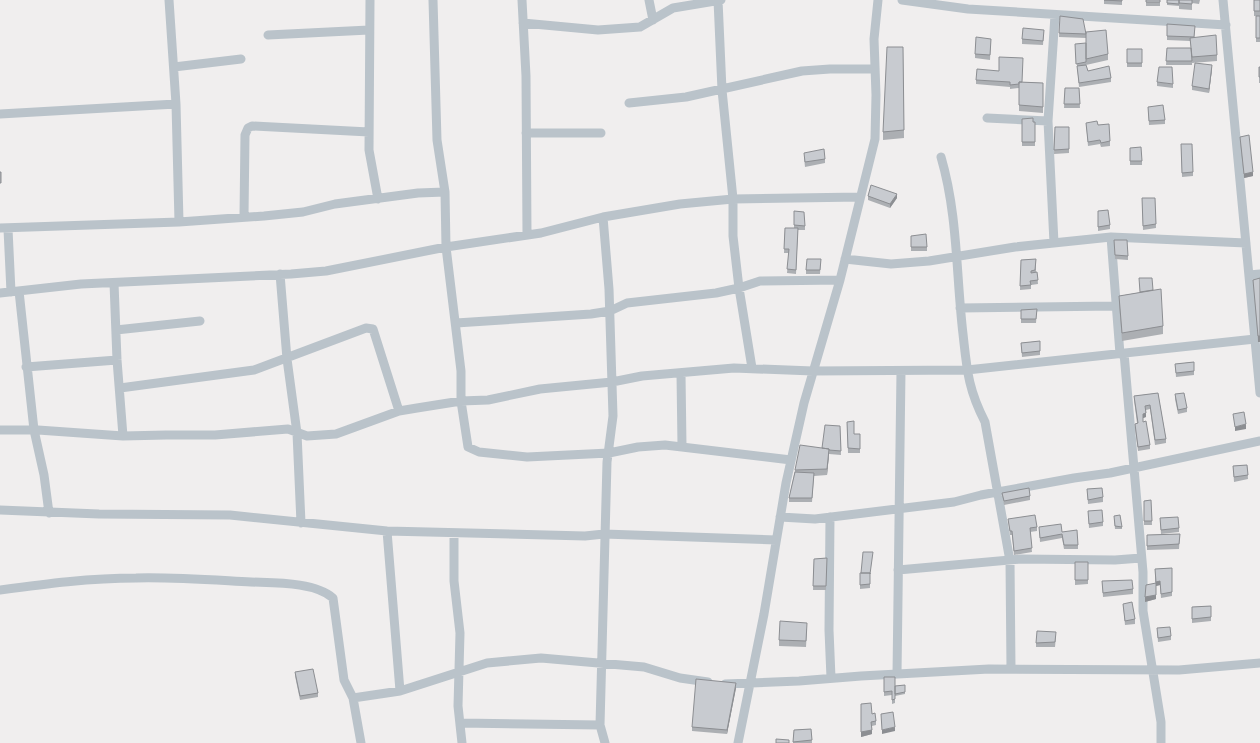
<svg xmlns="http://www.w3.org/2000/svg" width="1260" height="743" viewBox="0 0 1260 743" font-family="Helvetica,sans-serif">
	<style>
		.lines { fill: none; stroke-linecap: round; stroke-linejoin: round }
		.street { stroke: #bac3ca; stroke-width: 9 }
		.wall { fill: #acafb3 }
		.shaded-wall { fill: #8c8e92 }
		.building { fill: #c8cbd0; stroke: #8c8e92 }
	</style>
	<rect width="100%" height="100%" fill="#f0eeee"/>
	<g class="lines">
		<path class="street" d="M 169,0 L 176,104 L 179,222
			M 370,0 L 369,150 L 378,199
			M 433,0 L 437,140 L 445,192 L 446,247 L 461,371 L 461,401 L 468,447 L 479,452 L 527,457 L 609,453 L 638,447 L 665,445 L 791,460
			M 522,0 L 526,76 L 527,235
			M 649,0 L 653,20
			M 718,0 L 722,90 L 733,199 L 733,236 L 739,288 L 752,368
			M 902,0 L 968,9 L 1226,25
			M 1223,0 L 1260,393
			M 523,23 L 598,30 L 640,27 L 673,8 L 721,0
			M 268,35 L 369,30
			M 174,67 L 241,59
			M 629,103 L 686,97 L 802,71 L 830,69 L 875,69
			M 0,114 L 176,104
			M 987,118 L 1048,121
			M 526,133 L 601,133
			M 941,157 C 958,215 956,275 963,334 C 967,370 968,389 985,422 L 1010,561 L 1011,669
			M 244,216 L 245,135 L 248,128 L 252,126 L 369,132
			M 603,217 L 609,289 L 613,416 L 607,462 L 600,725 L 605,743
			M 0,228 L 179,222 L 264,216 L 303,212 L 335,204 L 418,193 L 445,192
			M 8,229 L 11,292
			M 1111,237 L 1120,354
			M 1054,243 L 1048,121 L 1055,15
			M 845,259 L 891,264 L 929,261 L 1015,247 L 1111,237 L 1246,243
			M 280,274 L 287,359 L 297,433 L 301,523
			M 1249,275 L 1260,274
			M 114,283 L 117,360 L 123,436
			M 19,291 L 34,430 L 44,475 L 49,513
			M 0,293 L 81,284 L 291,274 L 326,271 L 446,247 L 541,233 L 603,217 L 680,204 L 733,199 L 860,197
			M 960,308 L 1115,306
			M 456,323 L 591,314 L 610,311 L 627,303 L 716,293 L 739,288 L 760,281 L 840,280
			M 116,330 L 200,321
			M 1124,353 L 1143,572 L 1143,611 L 1161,722 L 1161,743
			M 26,367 L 117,360
			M 681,374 L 682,446
			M 120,388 L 254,370 L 366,328 L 373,329 L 399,411
			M 0,430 L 38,430 L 123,436 L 166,435 L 215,435 L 288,429 L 307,436 L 336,434 L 399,411 L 417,408 L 461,401 L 488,400 L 540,389 L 612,382 L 642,376 L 734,368 L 813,371 L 967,370 L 1255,339
			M 0,510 L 99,514 L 230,515 L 387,531 L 585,536 L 604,534 L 776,540
			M 780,517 L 815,519 L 954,502 L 981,495 L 1074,478 L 1110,473 L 1260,441
			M 830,517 L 829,630 L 831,678
			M 387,531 L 400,691
			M 454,533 L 454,581 L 460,633 L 458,706 L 462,743
			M 898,570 L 1021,559 L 1115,560 L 1141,558
			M 0,590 C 45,584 90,578 136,578 C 174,577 213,580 251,582 C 275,583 315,582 333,598 L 344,680 L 353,698 L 361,743
			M 897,674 L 901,371
			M 725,684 L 799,681 L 861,676 L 989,669 L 1179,670 L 1260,663
			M 353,698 L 400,691 L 487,663 L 541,658 L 644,667 L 680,678 L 708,682
			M 460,723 L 600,725
			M 738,743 L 764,614 L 786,483 L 804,403 L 840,280 L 875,139 L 876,95 L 874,39 L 878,0"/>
	</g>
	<path class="wall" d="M 1104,0 L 1122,0 L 1122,5 L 1104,4 Z
		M 1146,0 L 1160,0 L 1160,6 L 1146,6 Z
		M 1167,0 L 1200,0 L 1199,4 L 1192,3 L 1192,10 L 1179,9 L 1179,6 L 1167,5 Z
		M 1254,0 L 1260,0 L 1260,16 L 1254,16 Z
		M 1060,16 L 1086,34 L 1086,38 L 1059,37 Z
		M 1256,16 L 1260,16 L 1260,42 L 1256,42 Z
		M 1167,24 L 1195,30 L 1194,38 L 1217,55 L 1217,61 L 1192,63 L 1192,65 L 1166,65 L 1167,48 L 1191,48 L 1190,41 L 1167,40 Z
		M 1044,30 L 1043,45 L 1022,44 L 1022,39 Z
		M 991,39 L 990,60 L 975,58 L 975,54 Z
		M 1075,44 L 1108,54 L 1108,60 L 1086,65 L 1086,49 L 1086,65 L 1088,71 L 1111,78 L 1111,82 L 1079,87 Z
		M 903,47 L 904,138 L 883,140 L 883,132 Z
		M 1127,49 L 1142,49 L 1142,67 L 1127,67 Z
		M 1259,67 L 1260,67 L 1260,83 L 1259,83 Z
		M 1212,69 L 1209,93 L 1192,90 L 1192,86 Z
		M 976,80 L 1043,83 L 1043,113 L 1019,111 L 1019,88 L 1010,89 L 1010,87 L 976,84 Z
		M 1157,82 L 1173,84 L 1173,88 L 1157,86 Z
		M 1065,88 L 1079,88 L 1080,108 L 1064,108 Z
		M 1148,107 L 1165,120 L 1165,124 L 1149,125 Z
		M 1022,119 L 1033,122 L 1035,122 L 1035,146 L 1022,146 Z
		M 1086,123 L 1098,125 L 1110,141 L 1110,146 L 1101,147 L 1100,144 L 1088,146 Z
		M 1055,127 L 1069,127 L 1069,153 L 1054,154 Z
		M 1240,137 L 1253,176 L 1244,178 L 1240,141 Z
		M 1181,144 L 1193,172 L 1193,176 L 1182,177 Z
		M 1130,148 L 1142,161 L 1142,165 L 1130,165 Z
		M 804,157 L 825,159 L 825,163 L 805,167 Z
		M 868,196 L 897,198 L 890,208 L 868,200 Z
		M 1142,198 L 1155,198 L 1156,228 L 1143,230 Z
		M 794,211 L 805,226 L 805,230 L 798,230 L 796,274 L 787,273 L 789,253 L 784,253 L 785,228 L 794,228 Z
		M 1098,211 L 1110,225 L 1110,229 L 1098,231 Z
		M 911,236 L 927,247 L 927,251 L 911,251 Z
		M 1114,240 L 1128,256 L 1128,260 L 1115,259 Z
		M 821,259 L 820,274 L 806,274 L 806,270 Z
		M 1036,259 L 1036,273 L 1037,272 L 1038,284 L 1031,285 L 1031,289 L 1020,290 L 1021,260 Z
		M 1260,278 L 1258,342 L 1253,280 Z
		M 1153,290 L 1163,326 L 1163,334 L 1122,341 L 1119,304 L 1119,296 Z
		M 1037,309 L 1036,323 L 1021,323 L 1021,310 Z
		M 1040,341 L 1040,355 L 1022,357 L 1021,343 Z
		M 1194,362 L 1194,375 L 1176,377 L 1175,364 Z
		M 1158,393 L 1166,439 L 1166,443 L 1155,445 L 1150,409 L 1146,410 L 1146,417 L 1143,418 L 1143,422 L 1150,445 L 1150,449 L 1138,451 L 1135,428 L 1135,424 L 1137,423 L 1134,400 L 1134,396 Z
		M 1175,394 L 1187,408 L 1187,412 L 1178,414 L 1175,399 Z
		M 847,422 L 854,434 L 860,434 L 860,453 L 848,453 Z
		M 840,426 L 841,455 L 829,454 L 827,475 L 814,476 L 812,502 L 789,502 L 789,498 L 795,470 L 822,448 Z
		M 1247,465 L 1248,479 L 1234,482 L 1233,466 Z
		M 1087,489 L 1103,497 L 1103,502 L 1088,504 Z
		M 1002,493 L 1030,496 L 1030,500 L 1004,505 Z
		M 1151,500 L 1152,525 L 1144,525 L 1144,501 Z
		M 1088,511 L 1103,522 L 1103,526 L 1089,528 Z
		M 1114,518 L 1122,527 L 1122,529 L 1115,529 Z
		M 1160,518 L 1179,528 L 1179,532 L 1161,534 Z
		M 1008,519 L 1037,527 L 1037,531 L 1030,532 L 1032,552 L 1014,555 L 1012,535 L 1010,535 Z
		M 1039,527 L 1062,532 L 1078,545 L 1078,549 L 1064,549 L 1062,538 L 1040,542 Z
		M 1180,534 L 1179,549 L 1147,550 L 1147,535 Z
		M 827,558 L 826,590 L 813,590 L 814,559 Z
		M 1075,562 L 1088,562 L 1088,584 L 1075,585 Z
		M 1172,568 L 1172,596 L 1161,598 L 1160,585 L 1156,586 L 1156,599 L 1145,602 L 1155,583 L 1155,569 Z
		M 860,573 L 870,576 L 870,588 L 860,589 Z
		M 1102,581 L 1133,589 L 1133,594 L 1103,597 Z
		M 1123,604 L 1135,619 L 1135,624 L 1125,625 Z
		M 1211,606 L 1211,621 L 1192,623 L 1192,607 Z
		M 1157,628 L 1171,636 L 1171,640 L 1158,642 Z
		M 807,629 L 806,647 L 779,646 L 779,640 Z
		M 1056,636 L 1055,647 L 1036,647 L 1036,643 Z
		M 295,672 L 318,693 L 318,697 L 300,700 L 295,676 Z
		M 884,677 L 895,688 L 905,685 L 905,694 L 895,696 L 895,703 L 892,704 L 892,695 L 884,696 Z
		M 736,688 L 727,734 L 692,731 L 692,727 Z
		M 861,704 L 872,714 L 876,721 L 876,725 L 872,726 L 872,734 L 861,737 Z
		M 811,729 L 812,743 L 793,743 L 794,730 Z"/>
	<path class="shaded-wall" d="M 1212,65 L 1212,69 L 1209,93 L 1209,89 Z
		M 1253,172 L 1253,176 L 1244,178 L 1244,174 Z
		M 897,194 L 897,198 L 890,208 L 890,204 Z
		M 1258,336 L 1260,336 L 1260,342 L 1258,342 Z
		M 1146,413 L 1146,417 L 1143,418 L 1143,414 Z
		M 1246,424 L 1246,429 L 1235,431 L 1235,427 Z
		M 829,449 L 829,455 L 827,475 L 827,469 Z
		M 1160,581 L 1160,585 L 1156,586 L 1156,582 Z
		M 1156,595 L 1156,599 L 1145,602 L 1145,597 Z
		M 736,683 L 736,688 L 727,734 L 727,730 Z
		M 895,727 L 895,731 L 882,734 L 882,730 Z
		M 872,730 L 872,734 L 861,737 L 861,732 Z"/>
	<path class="building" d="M 1104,0 L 1122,0 L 1122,1 Z
		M 1146,0 L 1160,0 L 1160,2 L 1146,2 Z
		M 1167,0 L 1179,0 L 1179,4 L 1167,3 Z
		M 1179,0 L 1192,0 L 1192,4 L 1179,3 Z
		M 1254,0 L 1260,0 L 1260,11 L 1254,11 Z
		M 1060,16 L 1083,19 L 1086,34 L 1059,33 Z
		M 1256,16 L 1260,16 L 1260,38 L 1256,38 Z
		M 1167,24 L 1195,26 L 1194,37 L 1167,36 Z
		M 1023,28 L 1044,30 L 1043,41 L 1022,39 Z
		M 1106,30 L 1108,54 L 1086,59 L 1086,32 Z
		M 1216,35 L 1217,55 L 1192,57 L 1190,38 Z
		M 976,37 L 991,39 L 990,55 L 975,54 Z
		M 1086,43 L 1086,62 L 1076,64 L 1075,44 Z
		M 887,47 L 903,47 L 904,130 L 883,132 Z
		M 1167,48 L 1191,48 L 1192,61 L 1166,61 Z
		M 1127,49 L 1142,49 L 1142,63 L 1127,63 Z
		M 999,57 L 1023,58 L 1022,82 L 1019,82 L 1019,84 L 1010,85 L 1010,82 L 976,80 L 977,69 L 999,71 Z
		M 1195,63 L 1212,65 L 1209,89 L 1192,86 Z
		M 1086,65 L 1088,71 L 1109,66 L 1111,78 L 1079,83 L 1077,66 Z
		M 1159,67 L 1172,67 L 1173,84 L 1157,82 Z
		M 1259,67 L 1260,67 L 1260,77 L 1259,77 Z
		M 1019,82 L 1043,83 L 1043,107 L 1019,105 Z
		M 1065,88 L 1079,88 L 1080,104 L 1064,104 Z
		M 1163,105 L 1165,120 L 1149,121 L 1148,107 Z
		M 1033,118 L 1033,122 L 1035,122 L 1035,142 L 1022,142 L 1022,119 Z
		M 1097,121 L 1098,125 L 1109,124 L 1110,141 L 1101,143 L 1100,140 L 1088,142 L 1086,123 Z
		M 1055,127 L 1069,127 L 1069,149 L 1054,150 Z
		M 1249,135 L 1253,172 L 1244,174 L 1240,137 Z
		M 1181,144 L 1192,144 L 1193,172 L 1182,173 Z
		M 1141,147 L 1142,161 L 1130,161 L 1130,148 Z
		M 824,149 L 825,159 L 805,162 L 804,153 Z
		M 0,172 L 1,172 L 1,183 L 0,183 Z
		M 871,185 L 897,194 L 890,204 L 868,196 Z
		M 1142,198 L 1155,198 L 1156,224 L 1143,226 Z
		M 1108,210 L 1110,225 L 1098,227 L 1098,211 Z
		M 794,211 L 804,212 L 805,226 L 794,225 Z
		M 785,228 L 798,228 L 796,270 L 787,269 L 789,249 L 784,249 Z
		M 926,234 L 927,247 L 911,247 L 911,236 Z
		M 1114,240 L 1127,240 L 1128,256 L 1115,255 Z
		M 807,259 L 821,259 L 820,270 L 806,270 Z
		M 1036,259 L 1035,270 L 1031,271 L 1031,273 L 1037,272 L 1038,280 L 1030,281 L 1031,285 L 1020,286 L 1021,260 Z
		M 1139,278 L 1152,278 L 1153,290 L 1140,292 Z
		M 1260,278 L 1260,336 L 1258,336 L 1253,280 Z
		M 1161,289 L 1163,326 L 1122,333 L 1119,296 Z
		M 1037,309 L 1036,319 L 1021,319 L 1021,310 Z
		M 1040,341 L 1040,351 L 1022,353 L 1021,343 Z
		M 1194,362 L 1194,371 L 1176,373 L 1175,364 Z
		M 1158,393 L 1166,439 L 1155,440 L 1150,405 L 1145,406 L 1146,413 L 1143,414 L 1143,422 L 1146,421 L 1150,445 L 1138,447 L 1135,424 L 1138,423 L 1134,396 Z
		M 1184,393 L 1187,408 L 1178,410 L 1175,394 Z
		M 1244,412 L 1246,424 L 1235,427 L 1233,414 Z
		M 854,421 L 854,434 L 860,434 L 860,449 L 848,448 L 847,422 Z
		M 825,425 L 840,426 L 841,451 L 829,450 L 829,449 L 822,448 Z
		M 800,445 L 829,449 L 827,469 L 795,470 Z
		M 1247,465 L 1248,475 L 1234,477 L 1233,466 Z
		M 795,472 L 814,473 L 812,498 L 789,498 Z
		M 1029,488 L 1030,496 L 1004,501 L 1002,493 Z
		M 1102,488 L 1103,497 L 1088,500 L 1087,489 Z
		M 1151,500 L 1152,521 L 1144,521 L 1144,501 Z
		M 1102,510 L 1103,522 L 1089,524 L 1088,511 Z
		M 1035,515 L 1037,527 L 1030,528 L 1032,548 L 1014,551 L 1012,531 L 1010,531 L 1008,519 Z
		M 1120,515 L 1122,527 L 1115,526 L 1114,516 Z
		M 1178,517 L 1179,528 L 1161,530 L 1160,518 Z
		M 1061,524 L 1062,532 L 1077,530 L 1078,545 L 1064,545 L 1062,534 L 1040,538 L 1039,527 Z
		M 1180,534 L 1179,544 L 1147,546 L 1147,535 Z
		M 863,552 L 873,552 L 870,574 L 870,573 L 861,573 Z
		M 827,558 L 826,586 L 813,586 L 814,559 Z
		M 1075,562 L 1088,562 L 1088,580 L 1075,580 Z
		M 1172,568 L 1172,592 L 1161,594 L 1160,581 L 1156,582 L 1155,569 Z
		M 860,573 L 870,573 L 870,584 L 860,585 Z
		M 1132,580 L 1133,589 L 1103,593 L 1102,581 Z
		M 1156,583 L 1156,595 L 1145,597 L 1146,585 Z
		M 1132,602 L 1135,619 L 1125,621 L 1123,604 Z
		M 1211,606 L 1211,617 L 1192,619 L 1192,607 Z
		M 780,621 L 807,623 L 806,641 L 779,640 Z
		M 1170,627 L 1171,636 L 1158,638 L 1157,628 Z
		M 1037,631 L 1056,632 L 1055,642 L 1036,643 Z
		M 313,669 L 318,693 L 300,696 L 295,672 Z
		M 884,677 L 895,677 L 895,699 L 892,700 L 892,691 L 884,692 Z
		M 696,679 L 736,683 L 727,730 L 692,727 Z
		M 905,685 L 905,692 L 895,694 L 895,686 Z
		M 871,703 L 872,714 L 875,713 L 876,721 L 871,722 L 872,730 L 861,732 L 861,704 Z
		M 893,712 L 895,727 L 882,730 L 881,714 Z
		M 811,729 L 812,740 L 793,742 L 794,730 Z
		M 776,739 L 789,740 L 789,743 L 776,743 Z"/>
</svg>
